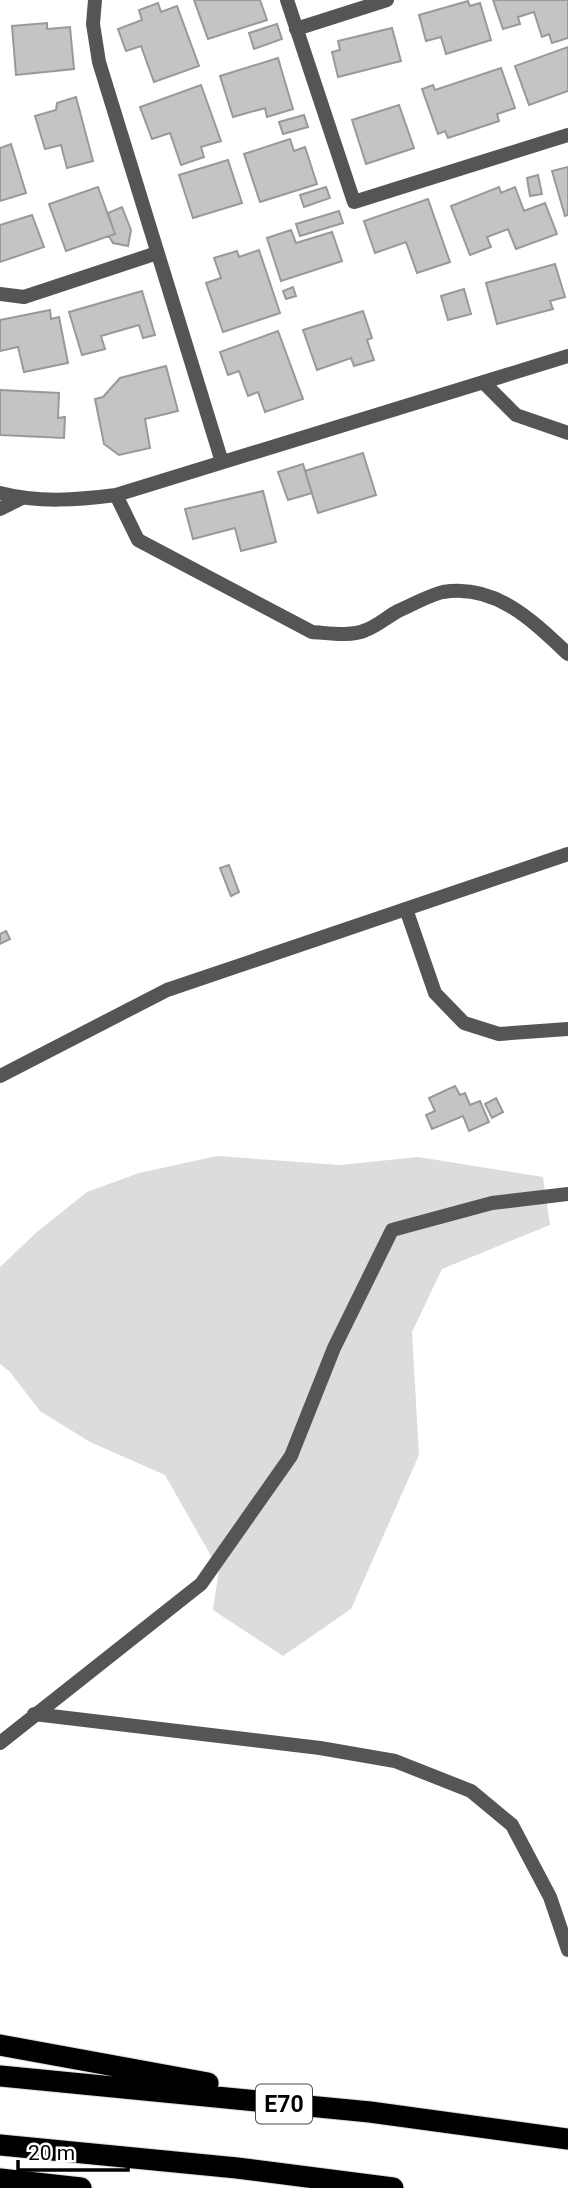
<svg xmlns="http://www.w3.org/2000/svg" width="568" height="2188" viewBox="0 0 568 2188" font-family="Roboto,sans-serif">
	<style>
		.green { fill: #dcdcdc }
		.building { fill: #c4c4c4; stroke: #999; stroke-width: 2 }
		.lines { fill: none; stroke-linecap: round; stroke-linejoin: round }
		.motorway-casing { stroke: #dbdbdb; stroke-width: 23 }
		.minor { stroke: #555; stroke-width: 14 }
		.tertiary { stroke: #555; stroke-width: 14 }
		.motorway { stroke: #000; stroke-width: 21 }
		.labels { text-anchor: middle; stroke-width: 7; stroke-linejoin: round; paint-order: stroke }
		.shield { fill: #fff; stroke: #4c4c4c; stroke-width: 2 }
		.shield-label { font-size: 23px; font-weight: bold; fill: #000 }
	</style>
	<rect width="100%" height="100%" fill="#fff"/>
	<path class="green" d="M 217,1156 L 340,1165 L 418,1157 L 543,1177 L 550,1225 L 442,1269 L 412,1332 L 419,1455 L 351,1609 L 283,1656 L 213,1610 L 219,1570 L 165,1475 L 90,1442 L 40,1411 L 10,1372 L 0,1364 L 0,1267 L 38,1231 L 87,1192 L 139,1173 Z"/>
	<path class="building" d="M 194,0 L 260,0 L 267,20 L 208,39 Z
		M 493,0 L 568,0 L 568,38 L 552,43 L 549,34 L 542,37 L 534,12 L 518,17 L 520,24 L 503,29 Z
		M 468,1 L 470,6 L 480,3 L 491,40 L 446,54 L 441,37 L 426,41 L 419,15 Z
		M 158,3 L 161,12 L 177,6 L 199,66 L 154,82 L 141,46 L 126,51 L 118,29 L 142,20 L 139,10 Z
		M 47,23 L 47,29 L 70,27 L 74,69 L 16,75 L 12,26 Z
		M 277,24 L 282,39 L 254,49 L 249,33 Z
		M 392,28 L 401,61 L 338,77 L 332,52 L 340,50 L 338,41 Z
		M 568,47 L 568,91 L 529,105 L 515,66 Z
		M 278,58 L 293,109 L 267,117 L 265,108 L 233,117 L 220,76 Z
		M 501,68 L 515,108 L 497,114 L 499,121 L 448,138 L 445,131 L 438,134 L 422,89 L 433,85 L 435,90 Z
		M 201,85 L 221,141 L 201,147 L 204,157 L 181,165 L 170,133 L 152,139 L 140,107 Z
		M 76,97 L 93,161 L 67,168 L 61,145 L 45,149 L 35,116 L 56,110 L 57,103 Z
		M 399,105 L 414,148 L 366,164 L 352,120 Z
		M 304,115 L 308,127 L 283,134 L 279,122 Z
		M 290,139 L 294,151 L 305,147 L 317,184 L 260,202 L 244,154 Z
		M 11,144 L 26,193 L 0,201 L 0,148 Z
		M 228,160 L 242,203 L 193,218 L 179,175 Z
		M 568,167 L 568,215 L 565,216 L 552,171 Z
		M 538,175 L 542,194 L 530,196 L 527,178 Z
		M 98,187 L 115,234 L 66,251 L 49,204 Z
		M 326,187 L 330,198 L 304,207 L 300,195 Z
		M 499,187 L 501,193 L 515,187 L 524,211 L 545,203 L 557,234 L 516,249 L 508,229 L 487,237 L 491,247 L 470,255 L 451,206 Z
		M 428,199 L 450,262 L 417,273 L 406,242 L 375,253 L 364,221 Z
		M 122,207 L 131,230 L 128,246 L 113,243 L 109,236 L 115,234 L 108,213 Z
		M 339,211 L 343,223 L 300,236 L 296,224 Z
		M 32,215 L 44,247 L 0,262 L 0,225 Z
		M 291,230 L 296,243 L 332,232 L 342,261 L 281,281 L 267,238 Z
		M 259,250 L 280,313 L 223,332 L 206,283 L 221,278 L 214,258 L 237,251 L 239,257 Z
		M 555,264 L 565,297 L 550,301 L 553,309 L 497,324 L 486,283 Z
		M 293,287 L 296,296 L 286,299 L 283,291 Z
		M 464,289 L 471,314 L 448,320 L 441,296 Z
		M 142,291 L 155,335 L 143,338 L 139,325 L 101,336 L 105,349 L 82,355 L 69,312 Z
		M 50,310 L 51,319 L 59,317 L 68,363 L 24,372 L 18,347 L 0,351 L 0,320 Z
		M 363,311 L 372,338 L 367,340 L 374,360 L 354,366 L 351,358 L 317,370 L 303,330 Z
		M 278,331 L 303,399 L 265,412 L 258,392 L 248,396 L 239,371 L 228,375 L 220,352 Z
		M 166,366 L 178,411 L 145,419 L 150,448 L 119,455 L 104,444 L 95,399 L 103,397 L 120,378 Z
		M 0,390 L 59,393 L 58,418 L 65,417 L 64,438 L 0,435 Z
		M 363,453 L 376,495 L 318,513 L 305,471 Z
		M 303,464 L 312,493 L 288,500 L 278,472 Z
		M 263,491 L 276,542 L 241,551 L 235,528 L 193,539 L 185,509 Z
		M 229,865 L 239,892 L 231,896 L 220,868 Z
		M 6,931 L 10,939 L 0,944 L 0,934 Z
		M 455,1086 L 460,1095 L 465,1093 L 470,1105 L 480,1101 L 489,1122 L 469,1131 L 463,1116 L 432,1129 L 426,1115 L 435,1111 L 429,1098 Z
		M 496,1098 L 503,1112 L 492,1118 L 485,1104 Z"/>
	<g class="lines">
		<defs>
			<path id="motorway" d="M 0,2045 L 208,2083
				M 0,2076 L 370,2112 L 568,2139
				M 0,2145 L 237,2168 L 393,2188
				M 0,2179 L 81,2188"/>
		</defs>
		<use href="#motorway" class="motorway-casing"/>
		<path class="minor" d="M 95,0 L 93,24 L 99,62 L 222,462
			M 287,0 L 354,202 L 568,135
			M 296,29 L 387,0
			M 0,294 L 24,297 L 157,253
			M 483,382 L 516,415 L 568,433
			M 0,493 C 39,503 77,500 116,495 L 568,356
			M 116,495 L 138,540 L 312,632 C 329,633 350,637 366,630 C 377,626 387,617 398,611 C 412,605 429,595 443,592 C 495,583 533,621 568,654
			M 0,509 L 22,498
			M 406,909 L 435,993 L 464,1023 L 499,1034 L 568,1029
			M 34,1714 L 320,1748 L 395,1761 L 471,1791 L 512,1825 L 550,1897 L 568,1950
			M 0,1743 L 201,1584 L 291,1456 L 334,1348 L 392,1230 L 492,1203 L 568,1194"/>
		<path class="tertiary" d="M 0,1076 L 167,990 L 568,854"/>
		<use href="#motorway" class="motorway"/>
	</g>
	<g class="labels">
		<rect class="shield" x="256" y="2084.5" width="56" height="39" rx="5"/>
		<g class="shield-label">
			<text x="284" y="2112">E70</text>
		</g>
	</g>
	<path d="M18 2160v10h110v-10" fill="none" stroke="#000000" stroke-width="3.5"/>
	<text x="28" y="2160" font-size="21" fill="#000000" stroke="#ffffff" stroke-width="5" paint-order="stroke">20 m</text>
</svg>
